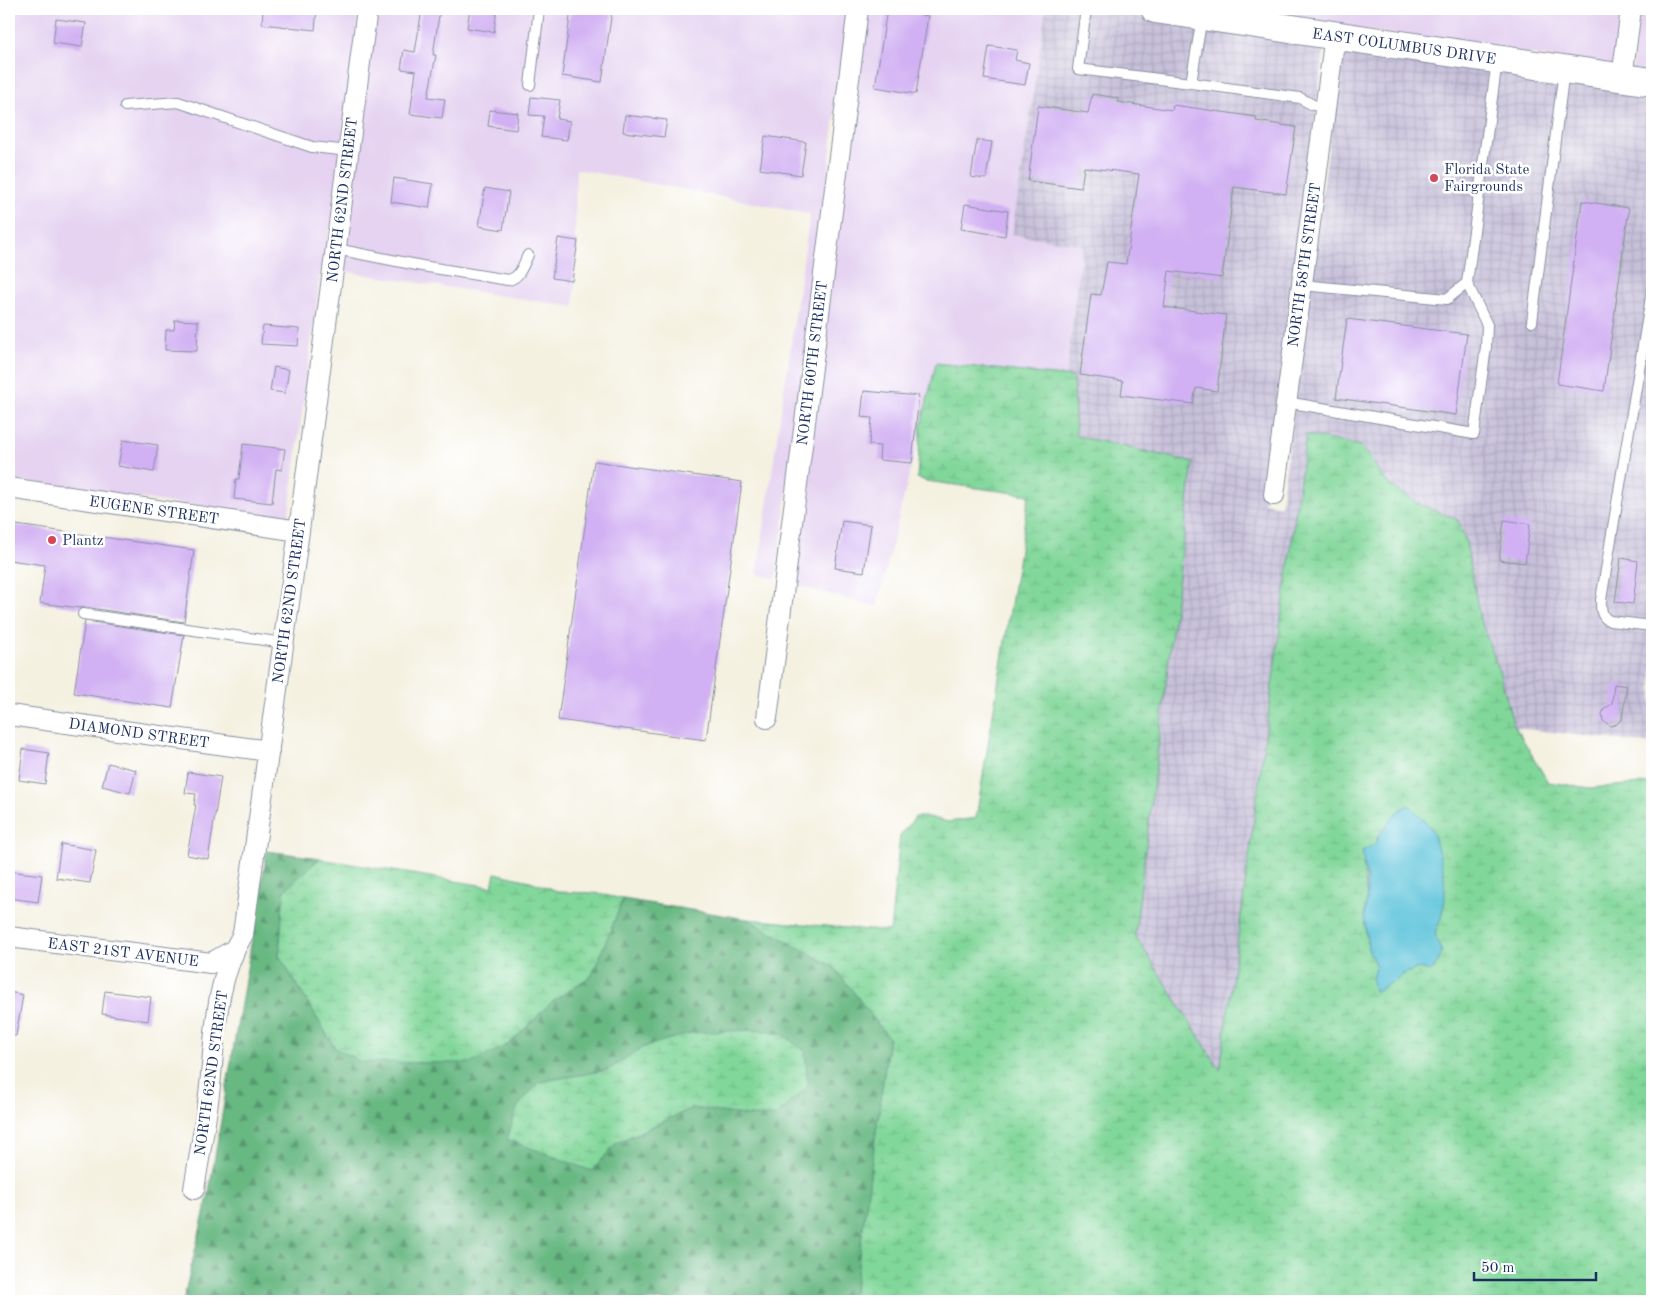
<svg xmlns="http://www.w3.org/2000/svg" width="1661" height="1310" viewBox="0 0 1661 1310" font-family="'Old Standard TT',serif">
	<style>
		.built { fill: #e5d3f1 }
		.industrial { fill: url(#industrial-grid) }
		.forest { fill: url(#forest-firs); stroke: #427470; fill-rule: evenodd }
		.wetland { fill: url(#wetland-marsh); stroke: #4e837c; fill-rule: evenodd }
		.water { fill: #5cc3da; stroke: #3c799c }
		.building { fill: #d1b1f3 }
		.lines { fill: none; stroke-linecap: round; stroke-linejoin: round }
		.service-casing { stroke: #8890a0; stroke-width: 12 }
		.minor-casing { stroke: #8890a0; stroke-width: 22 }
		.secondary-casing { stroke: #8890a0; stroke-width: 30 }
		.service { stroke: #fff; stroke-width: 10 }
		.minor { stroke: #fff; stroke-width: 20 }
		.secondary { stroke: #fff; stroke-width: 28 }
		.poi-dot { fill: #d1495b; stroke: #fff; stroke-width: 2 }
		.labels { text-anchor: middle; stroke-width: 5; stroke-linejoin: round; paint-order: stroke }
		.street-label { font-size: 15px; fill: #1b2f5e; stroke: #fff }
		.poi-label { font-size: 15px; fill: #1b2f5e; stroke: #fff; text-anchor: start }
	</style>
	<defs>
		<pattern id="industrial-grid" width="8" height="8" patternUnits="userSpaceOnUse" patternTransform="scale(1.25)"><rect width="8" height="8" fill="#c7c0d9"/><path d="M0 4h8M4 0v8" fill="none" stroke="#aaa5bd"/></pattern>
		<pattern id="forest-firs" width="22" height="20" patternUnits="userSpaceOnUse" patternTransform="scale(1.25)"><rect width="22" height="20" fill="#68b882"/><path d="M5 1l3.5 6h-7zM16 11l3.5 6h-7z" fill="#55966e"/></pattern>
		<pattern id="wetland-marsh" width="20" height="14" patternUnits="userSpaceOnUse" patternTransform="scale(1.25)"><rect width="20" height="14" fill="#81d79a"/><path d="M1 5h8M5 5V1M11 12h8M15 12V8" fill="none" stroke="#6fb987"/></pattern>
	</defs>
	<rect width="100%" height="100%" fill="#fff"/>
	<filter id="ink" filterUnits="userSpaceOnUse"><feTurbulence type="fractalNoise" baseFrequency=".02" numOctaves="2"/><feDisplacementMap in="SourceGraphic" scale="10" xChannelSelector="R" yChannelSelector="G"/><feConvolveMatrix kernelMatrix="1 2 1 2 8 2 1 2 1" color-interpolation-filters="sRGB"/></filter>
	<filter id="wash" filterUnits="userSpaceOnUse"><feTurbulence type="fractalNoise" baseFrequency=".0096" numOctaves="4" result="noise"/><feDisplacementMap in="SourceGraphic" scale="20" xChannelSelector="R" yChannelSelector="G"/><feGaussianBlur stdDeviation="1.12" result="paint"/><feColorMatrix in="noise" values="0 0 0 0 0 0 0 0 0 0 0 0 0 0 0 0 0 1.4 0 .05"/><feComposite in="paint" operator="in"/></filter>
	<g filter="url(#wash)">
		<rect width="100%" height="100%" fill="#f4f1e1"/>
		<path class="built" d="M 9,9 L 359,9 L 325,268 L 321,268 L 288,520 L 9,479 Z
			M 376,9 L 849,9 L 776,579 L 757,574 L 810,214 L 576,169 L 574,307 L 342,271 Z
			M 866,9 L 1046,9 L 1012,234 L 1082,245 L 1066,376 L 936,364 L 877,607 L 792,584 Z
			M 1220,9 L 1623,9 L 1615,67 Z
			M 1640,9 L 1652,9 L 1652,73 L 1632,70 Z"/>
		<path class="industrial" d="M 1046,9 L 1090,9 L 1325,44 L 1264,503 L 1281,506 L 1342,46 L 1652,92 L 1652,744 L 1517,728 L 1513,723 L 1499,670 L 1480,619 L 1466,542 L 1458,520 L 1421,505 L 1388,484 L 1361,446 L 1306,435 L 1220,1071 L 1135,935 L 1193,462 L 1076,436 L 1073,378 L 1066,376 L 1082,245 L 1012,234 Z"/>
		<path class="forest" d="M 267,851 L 320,858 L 284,891 L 279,955 L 335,1048 L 509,1044 L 553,1001 L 592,975 L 623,899 L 747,919 L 834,967 L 889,1038 L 853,1301 L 663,1301 L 661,1300 L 645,1301 L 183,1301 L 208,1197 ZM 608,1070 L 751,1116 L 692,1108 L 616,1143 L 592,1171 L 539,1082 Z"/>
		<path class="wetland" d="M 936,363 L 1073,377 L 1076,436 L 1193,462 L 1135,935 L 1220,1070 L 1306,435 L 1361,446 L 1388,484 L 1421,505 L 1458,520 L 1466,542 L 1480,619 L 1499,670 L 1513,723 L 1548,782 L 1590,788 L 1652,783 L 1652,1301 L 853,1301 L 889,1038 L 834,967 L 747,919 L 869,930 L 890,931 L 900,836 L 915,817 L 929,817 L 948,822 L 976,818 L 1029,495 L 926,481 L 917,478 L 921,426 ZM 1403,807 L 1429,825 L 1434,835 L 1437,850 L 1441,918 L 1435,933 L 1437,942 L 1442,952 L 1432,971 L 1419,968 L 1403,974 L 1396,981 L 1388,984 L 1378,991 L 1372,980 L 1376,967 L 1368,948 L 1364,916 L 1367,899 L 1363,863 L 1375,844 L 1379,833 Z
			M 320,858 L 326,860 L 492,887 L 495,873 L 530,881 L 560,892 L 595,893 L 623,899 L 592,975 L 553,1001 L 509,1044 L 471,1063 L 361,1062 L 335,1048 L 279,955 L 284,891 Z
			M 751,1030 L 782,1034 L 805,1051 L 808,1086 L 776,1116 L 751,1116 L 692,1108 L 616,1143 L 592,1171 L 507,1139 L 518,1106 L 539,1082 L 608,1070 L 643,1047 L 691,1033 Z"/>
		<path class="water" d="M 1409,805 L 1429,825 L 1434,835 L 1444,873 L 1445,899 L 1441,918 L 1435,933 L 1437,942 L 1442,952 L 1437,964 L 1432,971 L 1419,968 L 1403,974 L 1396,981 L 1388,984 L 1378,991 L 1374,992 L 1372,980 L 1376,967 L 1368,948 L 1364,916 L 1367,899 L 1367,883 L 1362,851 L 1375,844 C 1380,832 1397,809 1409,805 Z"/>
		<g id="blocks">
			<path class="building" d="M 263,9 L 317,9 L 315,30 L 262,24 Z
				M 422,9 L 440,9 L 433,55 L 436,55 L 428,97 L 445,99 L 442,118 L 410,114 L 416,71 L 401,69 L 404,50 L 415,52 Z
				M 470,9 L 497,9 L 494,32 L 467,28 Z
				M 571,9 L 612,10 L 602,82 L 562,76 Z
				M 887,9 L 928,16 L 916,94 L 875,87 Z
				M 56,19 L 86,23 L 82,47 L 53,43 Z
				M 989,46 L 1017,50 L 1015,60 L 1029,63 L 1025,85 L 984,79 Z
				M 1092,94 L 1118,98 L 1118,102 L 1172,110 L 1173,105 L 1257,117 L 1256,121 L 1296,127 L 1286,194 L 1234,187 L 1222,278 L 1169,271 L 1164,307 L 1226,315 L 1217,391 L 1196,388 L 1193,404 L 1121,395 L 1123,381 L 1080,375 L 1091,294 L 1101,295 L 1107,262 L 1126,264 L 1139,174 L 1084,167 L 1081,188 L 1028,181 L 1038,106 L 1088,113 Z
				M 531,97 L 560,100 L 557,119 L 570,121 L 567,140 L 541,137 L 544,116 L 529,115 Z
				M 490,110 L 518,113 L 516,130 L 488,126 Z
				M 625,115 L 667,120 L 664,137 L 623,132 Z
				M 765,136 L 806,142 L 801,175 L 760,169 Z
				M 977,140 L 992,142 L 986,179 L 971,177 Z
				M 394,178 L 433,184 L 429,208 L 391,202 Z
				M 485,188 L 509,192 L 503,230 L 479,226 Z
				M 1582,201 L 1629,208 L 1604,391 L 1557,384 Z
				M 965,204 L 1008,211 L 1005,236 L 961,229 Z
				M 558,238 L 578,241 L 572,281 L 552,278 Z
				M 1347,319 L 1467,334 L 1456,415 L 1336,398 Z
				M 175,320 L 198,321 L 197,351 L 165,350 L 166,330 L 174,330 Z
				M 263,326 L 299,329 L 298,346 L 261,344 Z
				M 274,367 L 289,370 L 285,393 L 270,391 Z
				M 864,391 L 919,396 L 912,463 L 879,460 L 880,446 L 869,445 L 872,418 L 861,417 Z
				M 123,440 L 158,445 L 154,472 L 118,466 Z
				M 243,444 L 285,449 L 282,470 L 276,469 L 272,503 L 234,499 L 236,479 L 239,479 Z
				M 594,461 L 742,482 L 706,740 L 558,720 Z
				M 1504,520 L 1530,524 L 1525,563 L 1499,560 Z
				M 842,521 L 871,525 L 864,572 L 835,568 Z
				M 9,524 L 194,550 L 184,622 L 84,607 L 80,608 L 40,603 L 45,565 L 9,560 Z
				M 1621,558 L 1638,561 L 1633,604 L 1615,602 Z
				M 85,621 L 184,635 L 172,708 L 74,693 Z
				M 1614,684 L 1627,686 L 1622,719 L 1617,724 L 1611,726 L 1603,721 L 1602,714 L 1604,709 L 1612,704 Z
				M 23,749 L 49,753 L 45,784 L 19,780 Z
				M 108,763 L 136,770 L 130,793 L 102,786 Z
				M 188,772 L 221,777 L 208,859 L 187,855 L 196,805 L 194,805 L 196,794 L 185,793 Z
				M 61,844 L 96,850 L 90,883 L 56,878 Z
				M 9,871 L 42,875 L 38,902 L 9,898 Z
				M 105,991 L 151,997 L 148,1021 L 102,1014 Z
				M 9,992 L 23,995 L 16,1036 L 9,1036 Z"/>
		</g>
	</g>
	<g filter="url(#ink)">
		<use href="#blocks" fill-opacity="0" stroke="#8890a0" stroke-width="1"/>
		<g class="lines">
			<defs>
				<path id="service" d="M 1086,9 L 1078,69 L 1191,83 L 1202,17
					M 1191,83 L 1300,98 L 1313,105 L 1325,108
					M 530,85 L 539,9
					M 125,106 L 178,102 L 312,147 L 349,151
					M 336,249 L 422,266 L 508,280 C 520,278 523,265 528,255
					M 1302,285 L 1447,299 L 1467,283 L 1497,61
					M 1652,291 L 1601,600 C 1601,610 1601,617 1610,621 L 1652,626
					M 1532,322 L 1564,70
					M 1286,402 L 1474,434 L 1486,347 L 1487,325 L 1467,283
					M 83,614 L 284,643"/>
				<path id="minor" d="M 1622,78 L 1631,9
					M 9,488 L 299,531
					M 1274,495 L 1335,35
					M 9,715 L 269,751
					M 767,718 L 858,9
					M 9,937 L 211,963 L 234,950
					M 194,1189 C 199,1158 205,1126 209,1094 C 216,1039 213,984 243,934 L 299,531 L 367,9"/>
				<path id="secondary" d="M 1155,9 L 1652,82"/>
			</defs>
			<use href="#service" class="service-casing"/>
			<use href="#minor" class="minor-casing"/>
			<use href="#secondary" class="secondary-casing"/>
			<use href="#service" class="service"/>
			<use href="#minor" class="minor"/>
			<use href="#secondary" class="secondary"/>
		</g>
	</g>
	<g class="poi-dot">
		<circle cx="1434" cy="178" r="5"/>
		<circle cx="52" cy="540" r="5"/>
	</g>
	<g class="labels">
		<g class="street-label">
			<text transform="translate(1404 46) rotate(8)" y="5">EAST COLUMBUS DRIVE</text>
			<text transform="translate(342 200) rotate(-83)" y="5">NORTH 62ND STREET</text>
			<text transform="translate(1304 265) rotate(-82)" y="5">NORTH 58TH STREET</text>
			<text transform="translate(812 363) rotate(-83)" y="5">NORTH 60TH STREET</text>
			<text transform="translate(154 510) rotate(8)" y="5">EUGENE STREET</text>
			<text transform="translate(289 601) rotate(-82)" y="5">NORTH 62ND STREET</text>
			<text transform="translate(139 733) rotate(8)" y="5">DIAMOND STREET</text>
			<text transform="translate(123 952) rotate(7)" y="5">EAST 21ST AVENUE</text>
			<text transform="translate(211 1073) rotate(-82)" y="5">NORTH 62ND STREET</text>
		</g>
		<g class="poi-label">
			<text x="1444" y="174">Florida State<tspan x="1444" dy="17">Fairgrounds</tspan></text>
			<text x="62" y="545">Plantz</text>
		</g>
	</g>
	<rect width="1661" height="1310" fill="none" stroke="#fff" stroke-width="30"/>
	<path d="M1474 1272v8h122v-8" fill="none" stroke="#1b2f5e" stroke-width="2.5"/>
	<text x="1481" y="1272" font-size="15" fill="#1b2f5e" stroke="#ffffff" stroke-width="4" paint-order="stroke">50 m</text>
</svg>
